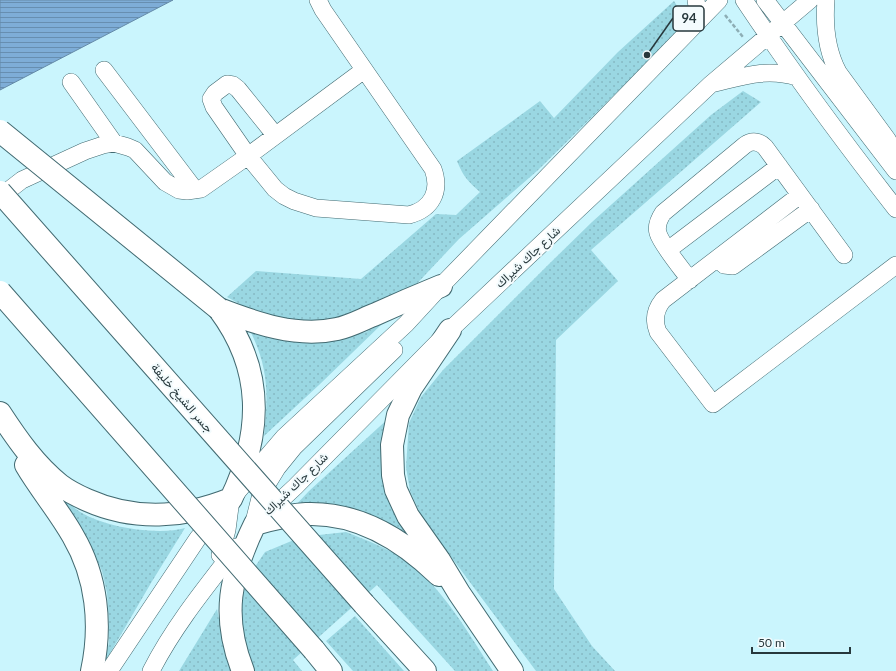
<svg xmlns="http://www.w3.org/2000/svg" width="896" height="671" viewBox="0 0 896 671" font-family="Lato,Vazirmatn,sans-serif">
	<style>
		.garden { fill: url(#garden-dots) }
		.water { fill: url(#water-rules); stroke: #648aa8 }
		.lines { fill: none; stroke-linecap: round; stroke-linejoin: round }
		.minor-casing { stroke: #426a71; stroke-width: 18 }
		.highway-casing { stroke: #426a71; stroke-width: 24 }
		.path { stroke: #8daeb5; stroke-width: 2.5; stroke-dasharray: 4 2; stroke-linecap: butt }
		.minor { stroke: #fff; stroke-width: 17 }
		.highway { stroke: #fff; stroke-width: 22 }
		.highway-bridge-casing { stroke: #426a71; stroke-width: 24; stroke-linecap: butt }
		.highway-bridge { stroke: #fff; stroke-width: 22 }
		.labels { text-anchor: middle; stroke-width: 4; stroke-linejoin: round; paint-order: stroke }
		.street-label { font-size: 12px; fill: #27383c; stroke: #f3fbfd }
		.leader { fill: none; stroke: #27383c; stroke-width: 1.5 }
		.callout-dot { fill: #27383c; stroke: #f3fbfd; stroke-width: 1.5 }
		.callout { fill: #f3fbfd; stroke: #27383c; stroke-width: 1.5 }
		.callout-label { font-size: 13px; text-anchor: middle; font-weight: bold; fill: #27383c }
	</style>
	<defs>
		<pattern id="garden-dots" width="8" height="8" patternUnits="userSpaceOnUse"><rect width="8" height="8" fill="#9ad7e2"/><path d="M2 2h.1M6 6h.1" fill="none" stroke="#85b9c3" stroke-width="1.8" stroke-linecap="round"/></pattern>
		<pattern id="water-rules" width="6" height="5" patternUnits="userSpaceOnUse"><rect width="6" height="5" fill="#7eadd7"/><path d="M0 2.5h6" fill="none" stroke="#678eb0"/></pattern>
	</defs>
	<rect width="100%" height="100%" fill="#caf5fd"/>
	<path class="garden" d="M 674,1 L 687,22 L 593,116 L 537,171 L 459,239 L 409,292 L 312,328 L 247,308 L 227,297 L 256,271 L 361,279 L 436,214 L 456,215 L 480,192 C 468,181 464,178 457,161 L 540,101 L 554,118 L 618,52 Z
		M 743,91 L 761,102 L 591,250 L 618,281 L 556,340 L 554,589 L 592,646 L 615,671 L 536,671 L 434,534 L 420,513 L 410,491 L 406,467 L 409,423 L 421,397 L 443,370 L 549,264 L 592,222 L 711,115 Z
		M 384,322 L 319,385 L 264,436 C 269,391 268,363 246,323 L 351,336 L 366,332 Z
		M 390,417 L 391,452 L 418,542 L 292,509 L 309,491 Z
		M 48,481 C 57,490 66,501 76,509 C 99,527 158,536 185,528 L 151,583 L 102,667 L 109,643 L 109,620 L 107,593 L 102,571 L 89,544 Z
		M 346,532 C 368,541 391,549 409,563 C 445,591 468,633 493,671 L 455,671 L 377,585 L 293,660 L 302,671 L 251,671 L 236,595 L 265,552 L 301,537 Z
		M 217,609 L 226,655 L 232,671 L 179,671 Z
		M 355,616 L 404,671 L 353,671 L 326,641 Z"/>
	<path class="water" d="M 0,0 L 173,0 L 0,90 Z"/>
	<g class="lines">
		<defs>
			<path id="minor" d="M 696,0 L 699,20
				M 744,0 C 792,72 843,141 896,209
				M 765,0 L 896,171
				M 826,0 C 824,25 826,49 838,72 L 887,139 L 891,146 L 895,162
				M 104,70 L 195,190
				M 71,82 L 114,143
				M 715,83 C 744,76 767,68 797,77
				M 275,135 L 238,89 L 233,85 L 227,84 L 215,93 L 211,99 L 214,107 L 248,156 L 275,189 L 284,196 L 294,201 L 316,208 L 409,215 C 432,209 441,191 433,169 L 323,10 L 318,0
				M 800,195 L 663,300 C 655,310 653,320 658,332 L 713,404 L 896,265
				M 0,197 L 22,180 L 85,151 L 103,145 L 114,143 L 128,147 L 135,150 L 165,182 L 179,190 L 187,191 L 201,189 L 248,156 L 364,70
				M 668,250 L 779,166
				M 718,258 L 724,265 L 733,266 L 811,209
				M 690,280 C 682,269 661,244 658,233 C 656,226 659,219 663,213 L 745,145 C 752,140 759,141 765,147 L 844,255
				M 267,513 L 295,487 L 450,330 L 711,84 L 810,0
				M 253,526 L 261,494 L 277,468 L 294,447 L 394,350
				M 220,555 L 227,530 L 231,499
				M 109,671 L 198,538 L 284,437 L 406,324 L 441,286 L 719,0
				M 151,671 C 174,626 206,587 237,547"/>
			<path id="highway" d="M 219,309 C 255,323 297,338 337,329 C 351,326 363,319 376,314 C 398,304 419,295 441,286
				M 450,330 L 411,388 L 398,415 L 392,445 L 393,475 L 396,490 L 408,516 L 439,560 L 459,593 L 512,671
				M 0,413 C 17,439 35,465 60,485 C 68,491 78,496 87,500 C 134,521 184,518 231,499 C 263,432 264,369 219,309
				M 26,465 C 40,489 59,511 73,536 C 97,577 102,625 92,671
				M 364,604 L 425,671
				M 314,650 L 331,671
				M 243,671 C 221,616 230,575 255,524 C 272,519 289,515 306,514 C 358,512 403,540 439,575"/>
		</defs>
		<use href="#minor" class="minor-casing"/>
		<use href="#highway" class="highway-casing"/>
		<path class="path" d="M 725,15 L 743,37"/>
		<use href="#minor" class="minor"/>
		<use href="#highway" class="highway"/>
		<defs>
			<path id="highway-bridge" d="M 0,131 L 219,309
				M 0,192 L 364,604
				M 0,292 L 314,650"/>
		</defs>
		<use href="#highway-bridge" class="highway-bridge-casing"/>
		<use href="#highway-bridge" class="highway-bridge"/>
	</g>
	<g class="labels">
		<g class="street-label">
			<text transform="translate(528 257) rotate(-43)" y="4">شارع جاك شيراك</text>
			<text transform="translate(182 398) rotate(49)" y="4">جسر الشيخ خليفة</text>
			<text transform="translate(296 484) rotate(-44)" y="4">شارع جاك شيراك</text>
		</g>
	</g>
	<path class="leader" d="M647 55L673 18"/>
	<circle class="callout-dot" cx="647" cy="55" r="4"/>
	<rect class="callout" x="673" y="6" width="31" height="25" rx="4"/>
	<g class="callout-label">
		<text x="689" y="23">94</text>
	</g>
	<path d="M752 647v6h98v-6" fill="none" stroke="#27383c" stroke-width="2"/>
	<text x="758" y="647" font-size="12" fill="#27383c" stroke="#f3fbfd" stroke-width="3" paint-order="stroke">50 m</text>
</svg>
